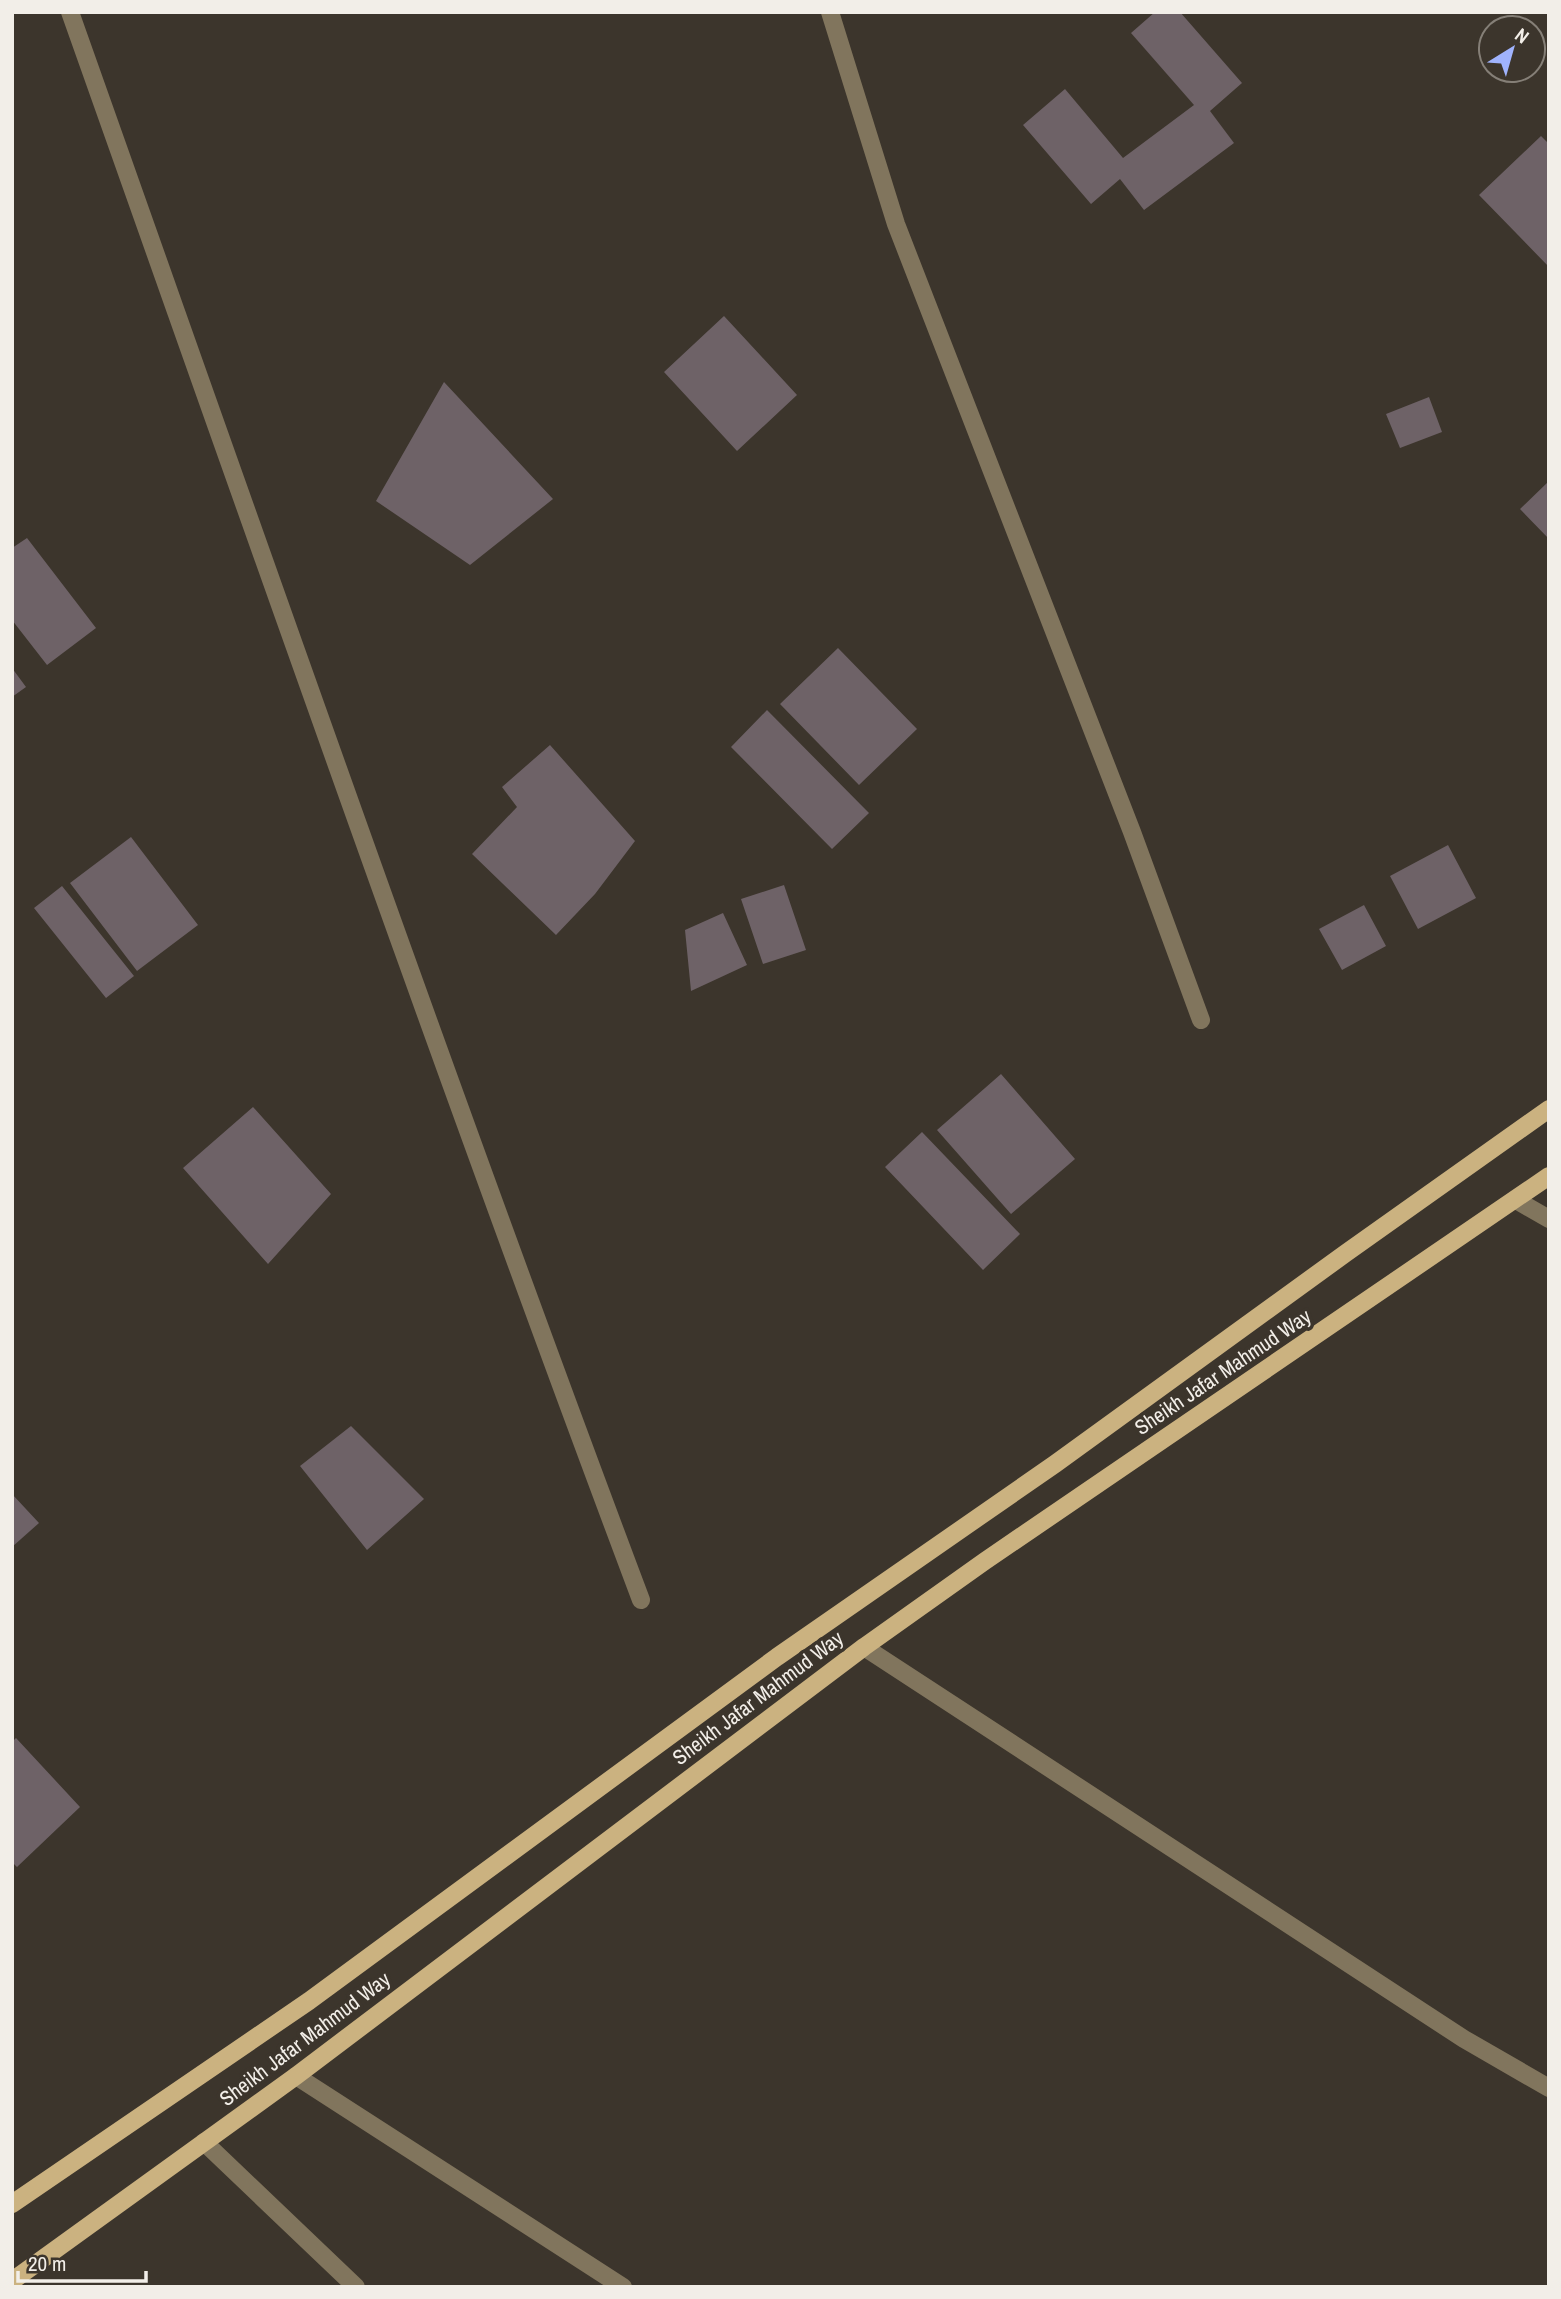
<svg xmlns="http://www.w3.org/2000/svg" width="1561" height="2299" viewBox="0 0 1561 2299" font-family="'Archivo Narrow',sans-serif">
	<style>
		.building { fill: #6e6267 }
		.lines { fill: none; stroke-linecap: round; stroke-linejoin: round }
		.minor { stroke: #81755d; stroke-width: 18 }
		.major { stroke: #cbb280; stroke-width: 18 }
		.labels { text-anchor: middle; stroke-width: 7; stroke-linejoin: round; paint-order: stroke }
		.street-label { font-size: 21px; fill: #f2eee8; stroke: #3c352c }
	</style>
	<rect width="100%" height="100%" fill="#3c352c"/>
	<path class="building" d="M 1155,12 L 1180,12 L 1242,83 L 1210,111 L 1234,143 L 1144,210 L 1120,179 L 1091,204 L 1023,125 L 1065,89 L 1123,158 L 1194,105 L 1131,33 Z
		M 1541,136 L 1549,144 L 1549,267 L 1479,195 Z
		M 724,316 L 797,395 L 737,451 L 664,372 Z
		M 444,382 L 553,499 L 470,565 L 376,501 Z
		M 1429,397 L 1442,432 L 1400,448 L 1386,414 Z
		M 1549,481 L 1549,539 L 1520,509 Z
		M 27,538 L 96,628 L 47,665 L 12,620 L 12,548 Z
		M 838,648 L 917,729 L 859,785 L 780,704 Z
		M 12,668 L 26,687 L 12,697 Z
		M 767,710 L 869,813 L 832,849 L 731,747 Z
		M 550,745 L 635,841 L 595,894 L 556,935 L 472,854 L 517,807 L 502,787 Z
		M 131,837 L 198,925 L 137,971 L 70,883 Z
		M 1448,845 L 1476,898 L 1418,929 L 1390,876 Z
		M 784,885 L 806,950 L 763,964 L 741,899 Z
		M 62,886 L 134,976 L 106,998 L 34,908 Z
		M 1364,905 L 1386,946 L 1342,970 L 1319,929 Z
		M 723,913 L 747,965 L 691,991 L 685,930 Z
		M 1001,1074 L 1075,1159 L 1011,1214 L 937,1130 Z
		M 253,1107 L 331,1194 L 268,1264 L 183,1168 Z
		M 922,1132 L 1020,1234 L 983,1270 L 885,1167 Z
		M 351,1426 L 424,1499 L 367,1550 L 300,1466 Z
		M 12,1494 L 39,1523 L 12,1547 Z
		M 16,1738 L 80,1807 L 17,1867 L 12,1862 L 12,1742 Z"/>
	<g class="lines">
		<path class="minor" d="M 70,12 C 258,542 443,1073 641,1600
			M 830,12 L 896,224 L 1132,832 L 1201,1020
			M 1516,1200 L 1549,1219
			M 864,1647 L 1464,2039 L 1549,2088
			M 296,2076 L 623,2287
			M 204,2142 L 356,2287"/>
		<path class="major" d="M 12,2204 L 309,2001 L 777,1657 L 1055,1464 L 1346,1253 L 1549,1109
			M 12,2281 L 296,2076 L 864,1647 L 985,1561 L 1549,1176"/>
	</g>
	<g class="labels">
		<g class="street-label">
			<text transform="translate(1223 1372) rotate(-34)" y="7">Sheikh Jafar Mahmud Way</text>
			<text transform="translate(758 1698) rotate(-37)" y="7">Sheikh Jafar Mahmud Way</text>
			<text transform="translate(305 2039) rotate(-37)" y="7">Sheikh Jafar Mahmud Way</text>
		</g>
	</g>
	<rect width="1561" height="2299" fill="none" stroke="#f2eee8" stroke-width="28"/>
	<g transform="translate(1512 49) rotate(37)"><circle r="33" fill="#3c352c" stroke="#857f77" stroke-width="2"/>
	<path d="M0-5L12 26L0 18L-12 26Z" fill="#a0b3fd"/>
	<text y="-10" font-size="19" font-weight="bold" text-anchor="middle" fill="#f2eee8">N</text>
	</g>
	<path d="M18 2271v10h128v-10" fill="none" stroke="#f2eee8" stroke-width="3.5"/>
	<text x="28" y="2271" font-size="21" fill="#f2eee8" stroke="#3c352c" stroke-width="5" paint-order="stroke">20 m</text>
</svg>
